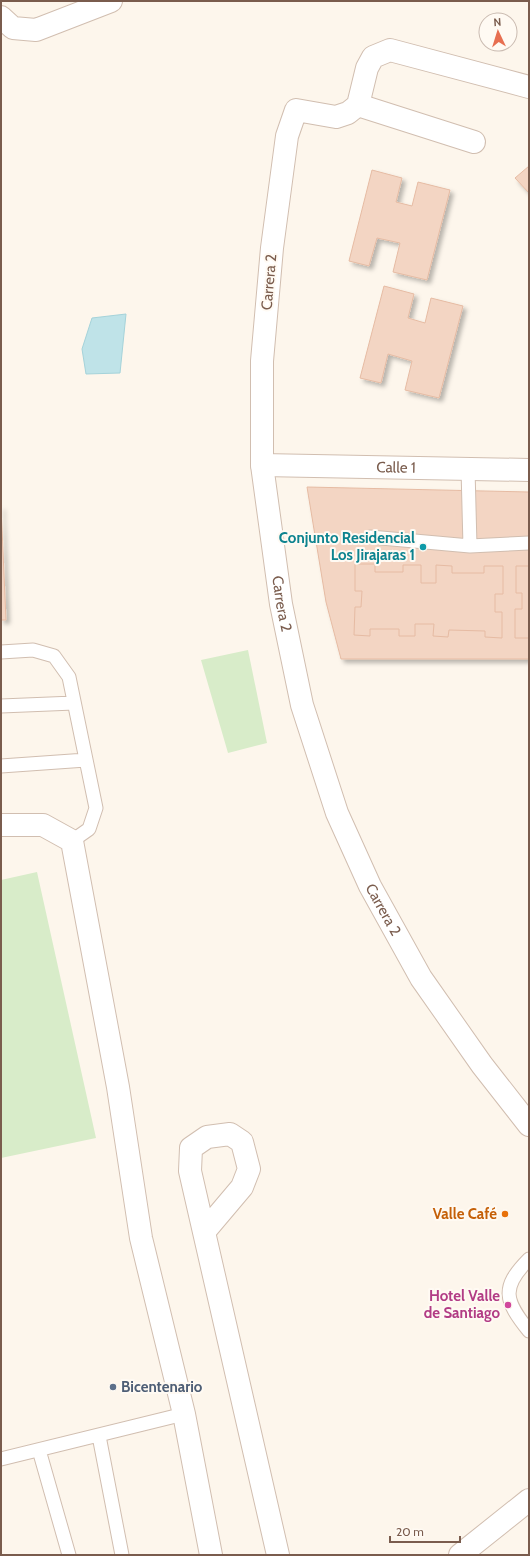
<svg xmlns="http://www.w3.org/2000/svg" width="530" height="1556" viewBox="0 0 530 1556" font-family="Cabin,sans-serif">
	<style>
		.green { fill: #d8ecc9 }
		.water { fill: #bfe3e8; stroke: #a5d3da }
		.building { fill: #f3d5c3; stroke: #e6bba3; filter: url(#shadow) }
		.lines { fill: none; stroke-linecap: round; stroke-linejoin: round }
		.lane-casing { stroke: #d1beb0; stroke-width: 15 }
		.street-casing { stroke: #d1beb0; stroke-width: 24 }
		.lane { stroke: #fff; stroke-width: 13 }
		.street { stroke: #fff; stroke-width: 22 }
		.culture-dot { fill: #0f9aa8; stroke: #fffaf3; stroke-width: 1.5 }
		.food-dot { fill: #e8710a; stroke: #fffaf3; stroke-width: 1.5 }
		.hotel-dot { fill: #d1479c; stroke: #fffaf3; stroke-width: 1.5 }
		.service-dot { fill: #5c6f8a; stroke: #fffaf3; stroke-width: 1.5 }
		.labels { text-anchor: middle; stroke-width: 4; stroke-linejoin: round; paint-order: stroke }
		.street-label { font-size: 15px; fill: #7a5c4d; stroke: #fffaf3 }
		.culture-label { font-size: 15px; font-weight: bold; fill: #0d838f; stroke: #fffaf3; text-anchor: end }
		.food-label { font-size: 15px; font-weight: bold; fill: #c56008; stroke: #fffaf3; text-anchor: end }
		.hotel-label { font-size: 15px; font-weight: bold; fill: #b23c85; stroke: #fffaf3; text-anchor: end }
		.service-label { font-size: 15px; font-weight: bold; fill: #4e5e75; stroke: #fffaf3; text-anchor: start }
	</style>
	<defs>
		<filter id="shadow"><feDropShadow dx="3.5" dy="3.5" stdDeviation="2" flood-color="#0004"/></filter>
	</defs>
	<rect width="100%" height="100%" fill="#fdf6ec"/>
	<path class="green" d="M 248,650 L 267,743 L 228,753 L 201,660 Z
		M 37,872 L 96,1138 L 1,1158 L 1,880 Z"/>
	<path class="water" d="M 126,314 L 120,373 L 86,374 L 82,349 L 92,318 Z"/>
	<path class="building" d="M 529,166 L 529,193 L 515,178 Z
		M 372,170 L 402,178 L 396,202 L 412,206 L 418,182 L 450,190 L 427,280 L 393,272 L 400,243 L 377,238 L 369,266 L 349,261 Z
		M 384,286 L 414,294 L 408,318 L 425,323 L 431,298 L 463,306 L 439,398 L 405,390 L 412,361 L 388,354 L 381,383 L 360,378 Z
		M 307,487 L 529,492 L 529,659 L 341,659 L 326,602 Z
		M 1,506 L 6,620 L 1,620 Z
		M 355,564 L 375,564 L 375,572 L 403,572 L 403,565 L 421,565 L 421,583 L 436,583 L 436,565 L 452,566 L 452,573 L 484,573 L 484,566 L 503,566 L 503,594 L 495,594 L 495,612 L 502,612 L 502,638 L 485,637 L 485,631 L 449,630 L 448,637 L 433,636 L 434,624 L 415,624 L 415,636 L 399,636 L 399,629 L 370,629 L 370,636 L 354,635 L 355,607 L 361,607 L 362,591 L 355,591 Z
		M 516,566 L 529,566 L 529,638 L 515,638 L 515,609 L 522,609 L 522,593 L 516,593 Z"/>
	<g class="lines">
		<defs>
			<path id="lane" d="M 468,469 L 470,546 L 529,543
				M 370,537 L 470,546
				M 1,652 L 33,650 L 54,656 L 69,677 L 96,808 L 89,829 L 72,841
				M 1,706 L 74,703
				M 1,766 L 86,760
				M 529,1259 C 500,1288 505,1301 529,1331
				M 99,1436 L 122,1555
				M 39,1450 L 69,1555
				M 1,1459 L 184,1414"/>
			<g id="street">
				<path d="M 1,17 L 13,28 L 36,30 L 111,1"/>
				<path id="s1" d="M 529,87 L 390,50 L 373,57 L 367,68 L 358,105 L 348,113 L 336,117 L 296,110 L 287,136 L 272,248 L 262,361 L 262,465 L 281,604 L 302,705 L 337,813 L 370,886 L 421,978 L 482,1065 L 529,1125"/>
				<path d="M 358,105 L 474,142"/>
				<path id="s2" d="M 262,465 L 529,470"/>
				<path d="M 1,825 L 43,825 L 72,841 L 118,1087 L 141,1238 L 184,1414 L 211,1555"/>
				<path d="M 204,1232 L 242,1187 L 249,1169 L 242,1142 L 230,1134 L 207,1137 L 191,1148 L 190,1171 L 278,1555"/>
				<path d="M 460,1555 L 529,1500"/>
			</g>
		</defs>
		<use href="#lane" class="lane-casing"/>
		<use href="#street" class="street-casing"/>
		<use href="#lane" class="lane"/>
		<use href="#street" class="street"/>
	</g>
	<circle class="culture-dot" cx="423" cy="547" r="4"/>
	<circle class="food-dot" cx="505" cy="1214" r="4"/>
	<circle class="hotel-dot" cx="508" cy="1305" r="4"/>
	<circle class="service-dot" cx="113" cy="1387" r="4"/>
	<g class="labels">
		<g class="street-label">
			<text transform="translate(269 282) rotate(-85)" y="5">Carrera 2</text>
			<text dy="5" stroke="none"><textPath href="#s2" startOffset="134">Calle 1</textPath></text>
			<text dy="5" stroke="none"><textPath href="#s1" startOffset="777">Carrera 2</textPath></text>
			<text dy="5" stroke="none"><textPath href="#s1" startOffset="1101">Carrera 2</textPath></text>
		</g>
		<g class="culture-label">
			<text x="415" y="543">Conjunto Residencial<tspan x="415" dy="17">Los Jirajaras 1</tspan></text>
		</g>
		<g class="food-label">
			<text x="497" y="1219">Valle Café</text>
		</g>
		<g class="hotel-label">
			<text x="500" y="1301">Hotel Valle<tspan x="500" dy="17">de Santiago</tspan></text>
		</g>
		<g class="service-label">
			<text x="121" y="1392">Bicentenario</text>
		</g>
	</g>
	<rect width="530" height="1556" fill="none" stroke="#7a5c4d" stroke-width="4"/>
	<g transform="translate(498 32) rotate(356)"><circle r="19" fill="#fffaf3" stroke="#cabbb1"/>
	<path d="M0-3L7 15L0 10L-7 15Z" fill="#e76f51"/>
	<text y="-6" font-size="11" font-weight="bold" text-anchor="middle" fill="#7a5c4d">N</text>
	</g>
	<path d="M390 1536v6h70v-6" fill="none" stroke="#7a5c4d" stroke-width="2"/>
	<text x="396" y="1536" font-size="12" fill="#7a5c4d" stroke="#fffaf3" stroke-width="3" paint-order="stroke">20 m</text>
</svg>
